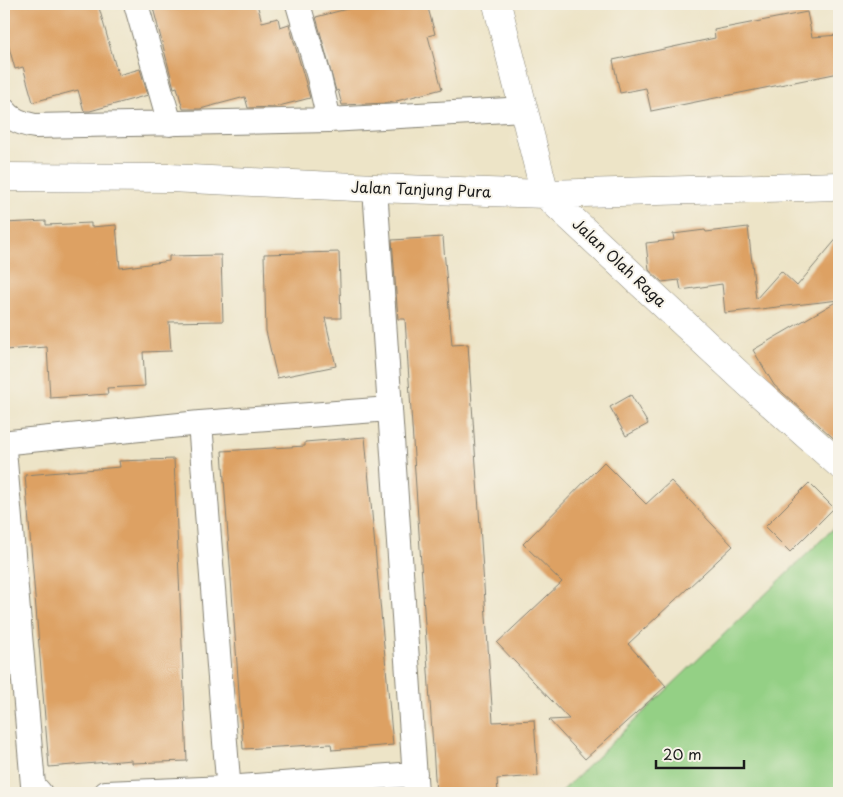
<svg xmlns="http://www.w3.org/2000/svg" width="843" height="797" viewBox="0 0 843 797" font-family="'Playpen Sans',sans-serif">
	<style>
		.green { fill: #94d085; stroke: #587650 }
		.building { fill: #dda163 }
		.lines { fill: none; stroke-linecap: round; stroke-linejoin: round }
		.minor-casing { stroke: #848072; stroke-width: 26 }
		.tertiary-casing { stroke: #848072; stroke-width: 29 }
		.minor { stroke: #fff; stroke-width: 24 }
		.tertiary { stroke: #fff; stroke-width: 28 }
		.labels { text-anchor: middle; stroke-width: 4; stroke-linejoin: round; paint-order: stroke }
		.street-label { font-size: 15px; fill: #1c1c1c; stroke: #f7f3e8 }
	</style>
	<rect width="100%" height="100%" fill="#f7f3e8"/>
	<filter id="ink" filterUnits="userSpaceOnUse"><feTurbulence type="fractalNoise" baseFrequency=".02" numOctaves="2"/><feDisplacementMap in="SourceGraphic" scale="10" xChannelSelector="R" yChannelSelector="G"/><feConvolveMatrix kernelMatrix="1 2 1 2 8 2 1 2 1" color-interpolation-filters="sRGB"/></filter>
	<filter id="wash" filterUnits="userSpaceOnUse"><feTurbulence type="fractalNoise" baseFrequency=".0096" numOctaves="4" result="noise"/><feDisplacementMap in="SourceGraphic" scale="20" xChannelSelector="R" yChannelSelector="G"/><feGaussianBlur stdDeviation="1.12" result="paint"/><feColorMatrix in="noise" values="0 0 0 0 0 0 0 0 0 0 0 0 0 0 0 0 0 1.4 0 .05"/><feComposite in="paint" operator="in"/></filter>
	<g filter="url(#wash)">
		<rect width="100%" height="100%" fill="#ede4c7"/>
		<path class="green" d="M 839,523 L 839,793 L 560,793 Z"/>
		<g id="blocks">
			<path class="building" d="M 4,4 L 98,4 L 118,75 L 140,69 L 148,95 L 90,111 L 84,111 L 78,90 L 33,102 L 23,67 L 15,69 L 4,30 Z
				M 152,4 L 257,4 L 262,22 L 278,18 L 280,27 L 289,24 L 310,98 L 275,107 L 248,108 L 245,97 L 200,109 L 183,109 L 177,87 L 174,88 Z
				M 366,4 L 427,4 L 435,34 L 428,36 L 442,89 L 389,103 L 342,105 L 338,90 L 336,91 L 316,17 Z
				M 807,12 L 812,37 L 839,35 L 839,73 L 651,111 L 646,88 L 620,93 L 613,60 L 715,38 L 714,30 Z
				M 46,221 L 46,225 L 91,223 L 91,227 L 116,225 L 120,268 L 169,261 L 169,256 L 221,255 L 223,321 L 169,322 L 171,351 L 143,352 L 145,386 L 107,388 L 108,394 L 50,398 L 47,347 L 4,350 L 4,223 Z
				M 748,227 L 756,299 L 781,271 L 797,286 L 839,236 L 839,300 L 725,313 L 722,284 L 681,290 L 679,280 L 662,282 L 649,270 L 646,243 L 674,240 L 673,234 L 705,230 L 706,232 Z
				M 443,237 L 452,345 L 468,344 L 493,722 L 534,720 L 538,776 L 497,779 L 498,793 L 436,793 L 405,319 L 398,319 L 392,240 Z
				M 339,252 L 341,318 L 325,318 L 336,366 L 277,378 L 266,331 L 264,254 Z
				M 839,300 L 839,443 L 774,385 L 753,350 Z
				M 631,395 L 648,424 L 626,436 L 610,407 Z
				M 365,437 L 393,745 L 332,750 L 331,744 L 243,749 L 222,451 L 305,446 L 305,442 Z
				M 174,459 L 187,761 L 132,763 L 132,760 L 49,767 L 25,475 L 120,467 L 119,461 Z
				M 604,462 L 646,504 L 671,481 L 733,546 L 628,644 L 666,686 L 585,759 L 549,720 L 569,719 L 497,643 L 562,582 L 523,544 Z
				M 809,483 L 834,508 L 790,552 L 765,527 Z"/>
		</g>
	</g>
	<g filter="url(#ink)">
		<use href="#blocks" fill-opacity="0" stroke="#848072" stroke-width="1"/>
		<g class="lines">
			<defs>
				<path id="minor" d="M 136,4 L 170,124
					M 298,4 L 319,77 L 329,120
					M 4,110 C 11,120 23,124 35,126 L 329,120 L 523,109
					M 375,188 L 416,793
					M 200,423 L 229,793
					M 4,449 L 10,442 L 200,423 L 390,409
					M 4,450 L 33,785 L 40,793
					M 106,793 L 227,788 L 415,774"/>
				<path id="tertiary" d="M 497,4 L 545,194 L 748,383 L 839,464
					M 4,177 L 170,178 L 375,188 L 545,194 L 839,186"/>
			</defs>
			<use href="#minor" class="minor-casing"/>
			<use href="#tertiary" class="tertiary-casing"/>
			<use href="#minor" class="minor"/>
			<use href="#tertiary" class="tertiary"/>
		</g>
	</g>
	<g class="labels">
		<g class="street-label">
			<text transform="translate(421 190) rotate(2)" y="5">Jalan Tanjung Pura</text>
			<text transform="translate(619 263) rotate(43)" y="5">Jalan Olah Raga</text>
		</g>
	</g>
	<rect width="843" height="797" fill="none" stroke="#f7f3e8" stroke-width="20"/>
	<path d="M656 760v8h88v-8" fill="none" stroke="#1c1c1c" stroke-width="2.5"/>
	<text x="663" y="760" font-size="15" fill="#1c1c1c" stroke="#f7f3e8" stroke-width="4" paint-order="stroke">20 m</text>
</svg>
